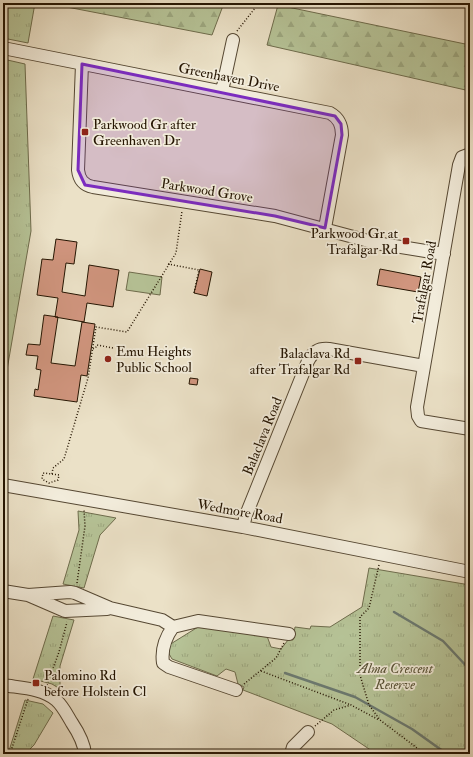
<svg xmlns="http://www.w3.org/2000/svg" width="473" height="757" viewBox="0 0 473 757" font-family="'IM FELL Double Pica',serif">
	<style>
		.forest { fill: url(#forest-firs); stroke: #6e6c4c }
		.park { fill: url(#park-tufts); stroke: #6e6c4c }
		.pitch { fill: #b6c397; stroke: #6e6c4c }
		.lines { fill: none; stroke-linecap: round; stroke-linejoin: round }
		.stream { stroke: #6b7970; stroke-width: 2.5 }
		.building { fill: #d0957e; stroke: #251502 }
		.minor-casing { stroke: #564833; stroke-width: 14 }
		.path { stroke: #251502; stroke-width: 1.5; stroke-dasharray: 1 2; stroke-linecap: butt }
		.minor { stroke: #f2ecdb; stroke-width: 12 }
		.marked { fill: #7b2cbf; fill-opacity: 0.2; stroke: #7b2cbf; stroke-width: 3; stroke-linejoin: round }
		.poi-dot { fill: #8f2418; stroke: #f2ecdb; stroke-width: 1.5 }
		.labels { text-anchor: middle; stroke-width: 3.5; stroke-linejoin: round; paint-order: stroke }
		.street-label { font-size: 14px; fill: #251502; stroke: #f2ecdb }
		.poi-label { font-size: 14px; fill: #251502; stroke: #f2ecdb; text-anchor: start }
		.park-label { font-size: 14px; font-style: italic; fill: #585236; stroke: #f2ecdb }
	</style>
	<defs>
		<pattern id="forest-firs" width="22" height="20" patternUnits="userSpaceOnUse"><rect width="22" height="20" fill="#b6c397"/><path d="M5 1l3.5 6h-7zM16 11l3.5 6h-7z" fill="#9ca780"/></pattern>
		<pattern id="park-tufts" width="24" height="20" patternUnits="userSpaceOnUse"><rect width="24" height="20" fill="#b6c397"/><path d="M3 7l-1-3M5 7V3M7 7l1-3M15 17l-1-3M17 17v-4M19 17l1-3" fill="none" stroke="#9ca780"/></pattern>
	</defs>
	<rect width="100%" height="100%" fill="#ebe1c7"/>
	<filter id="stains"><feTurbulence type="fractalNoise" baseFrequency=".005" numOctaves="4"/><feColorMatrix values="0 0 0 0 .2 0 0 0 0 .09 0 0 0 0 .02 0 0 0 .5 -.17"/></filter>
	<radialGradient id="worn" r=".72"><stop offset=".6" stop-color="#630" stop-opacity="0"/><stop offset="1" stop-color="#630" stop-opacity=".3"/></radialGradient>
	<path class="forest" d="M 46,3 L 224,3 L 212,35 Z
		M 278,5 L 470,45 L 470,91 L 267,45 Z"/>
	<path class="park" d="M 3,3 L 35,3 L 28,43 L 3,38 Z
		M 3,59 L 25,64 L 31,231 L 3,393 Z
		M 78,511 L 116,518 L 100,535 L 84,588 L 63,584 L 79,530 Z
		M 369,568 L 470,585 L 470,754 L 374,754 L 372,751 L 332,724 L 243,690 L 244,687 L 238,684 L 235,672 L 226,669 L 217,676 L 172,659 L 168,652 L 169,645 L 198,627 L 267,636 L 271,647 L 281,649 L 288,640 L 293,640 L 295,627 L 310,629 L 311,626 L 330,627 L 362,607 Z
		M 53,616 L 74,620 L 60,666 L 60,689 L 52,684 L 33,679 Z
		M 25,700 L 43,704 L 53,713 L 34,745 L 25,754 L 8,754 Z"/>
	<path class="pitch" d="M 129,272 L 162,277 L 160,295 L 126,290 Z"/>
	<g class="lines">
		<path class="stream" d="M 394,612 L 443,641 L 470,670
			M 285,673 L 355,697 L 412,729 L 447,754"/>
	</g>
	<path class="building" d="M 56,239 L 77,242 L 74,264 L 66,263 L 62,292 L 85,296 L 89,265 L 119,270 L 113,307 L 87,303 L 84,322 L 55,317 L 58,298 L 37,295 L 42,259 L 53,260 Z
		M 200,269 L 212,272 L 207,296 L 194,293 Z
		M 380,269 L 421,277 L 418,292 L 377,285 Z
		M 44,315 L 58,317 L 51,363 L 75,366 L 82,322 L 95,324 L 87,376 L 81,375 L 77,402 L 34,396 L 35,389 L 38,390 L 41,370 L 36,369 L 38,356 L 26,355 L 28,344 L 40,345 Z
		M 190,378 L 198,379 L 197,385 L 189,384 Z"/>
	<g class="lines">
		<defs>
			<path id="minor" d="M 3,48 L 330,113 C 339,118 342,125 342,135 L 325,228
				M 82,64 L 78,170 C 79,179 83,185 93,187 L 275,216 L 376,243 L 444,254
				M 222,91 L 233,40
				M 470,154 L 462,157 L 459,165 L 417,407 L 418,416 L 421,421 L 470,429
				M 3,485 L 243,527 L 470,572
				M 243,527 L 246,515 L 308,361 C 313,352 318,348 329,349 L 424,366
				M 3,591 L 28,595 L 65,611 L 107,609
				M 28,595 L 70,592 L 75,593 L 110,608 L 162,620 L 173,627
				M 173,627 L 198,621 L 289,634
				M 173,627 C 165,638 161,649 163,663 L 169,667 L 236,690
				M 3,685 C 21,688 42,688 56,700 C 63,706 67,715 72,723 C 78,732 84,742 85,754
				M 291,754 L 293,747 L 308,732"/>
		</defs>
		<use href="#minor" class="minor-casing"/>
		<path class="path" d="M 237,31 L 259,3
			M 168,264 L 199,270 L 194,293
			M 93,349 L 96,347 L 97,345 L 113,348
			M 52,474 L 59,475 L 58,480 L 49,483 L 42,479 L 43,473 L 52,474 L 53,468 L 64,459 L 88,378 L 96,327 L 127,332 L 176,253 L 182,211
			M 379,565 L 369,608 L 360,617 L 360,675 L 369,705 L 380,720 L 421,751
			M 77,583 L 85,526 L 84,510
			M 261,671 L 351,705
			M 244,684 L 276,658 L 284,643
			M 47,685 L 59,652 L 67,622
			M 315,726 L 334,710 L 351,705 L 379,720
			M 10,754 L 28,699
			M 420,754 L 421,751 L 424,754"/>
		<use href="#minor" class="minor"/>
	</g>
	<path class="marked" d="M 82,64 L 335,116 L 341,124 L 342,135 L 325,228 L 275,216 L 85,185 L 78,170 Z"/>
	<g class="poi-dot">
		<rect x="81" y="128" width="8" height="8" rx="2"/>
		<rect x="402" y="237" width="8" height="8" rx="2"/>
		<circle cx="108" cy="359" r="4"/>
		<rect x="354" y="357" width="8" height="8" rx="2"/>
		<rect x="32" y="679" width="8" height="8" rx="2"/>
	</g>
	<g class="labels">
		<g class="street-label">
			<text transform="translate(229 77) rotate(11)" y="5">Greenhaven Drive</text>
			<text transform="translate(207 190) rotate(9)" y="5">Parkwood Grove</text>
			<text transform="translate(424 282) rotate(-80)" y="5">Trafalgar Road</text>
			<text transform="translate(262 436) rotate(-68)" y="5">Balaclava Road</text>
			<text transform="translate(240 511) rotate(10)" y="5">Wedmore Road</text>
		</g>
		<g class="poi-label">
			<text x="93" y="129">Parkwood Gr after<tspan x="93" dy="16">Greenhaven Dr</tspan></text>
			<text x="398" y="238" text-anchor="end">Parkwood Gr at<tspan x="398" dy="16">Trafalgar Rd</tspan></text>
			<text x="116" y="356">Emu Heights<tspan x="116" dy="16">Public School</tspan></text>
			<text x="350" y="358" text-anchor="end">Balaclava Rd<tspan x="350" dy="16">after Trafalgar Rd</tspan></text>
			<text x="44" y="680">Palomino Rd<tspan x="44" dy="16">before Holstein Cl</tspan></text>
		</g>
		<g class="park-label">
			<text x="395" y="673">Alma Crescent<tspan x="395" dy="16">Reserve</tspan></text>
		</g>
	</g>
	<rect width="473" height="757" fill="none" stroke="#ebe1c7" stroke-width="16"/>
	<rect x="4" y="4" width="465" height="749" fill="none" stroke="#251502" stroke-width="2"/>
	<rect x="8" y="8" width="457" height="741" fill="none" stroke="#251502"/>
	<rect width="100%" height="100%" filter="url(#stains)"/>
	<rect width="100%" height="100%" fill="url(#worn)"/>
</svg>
